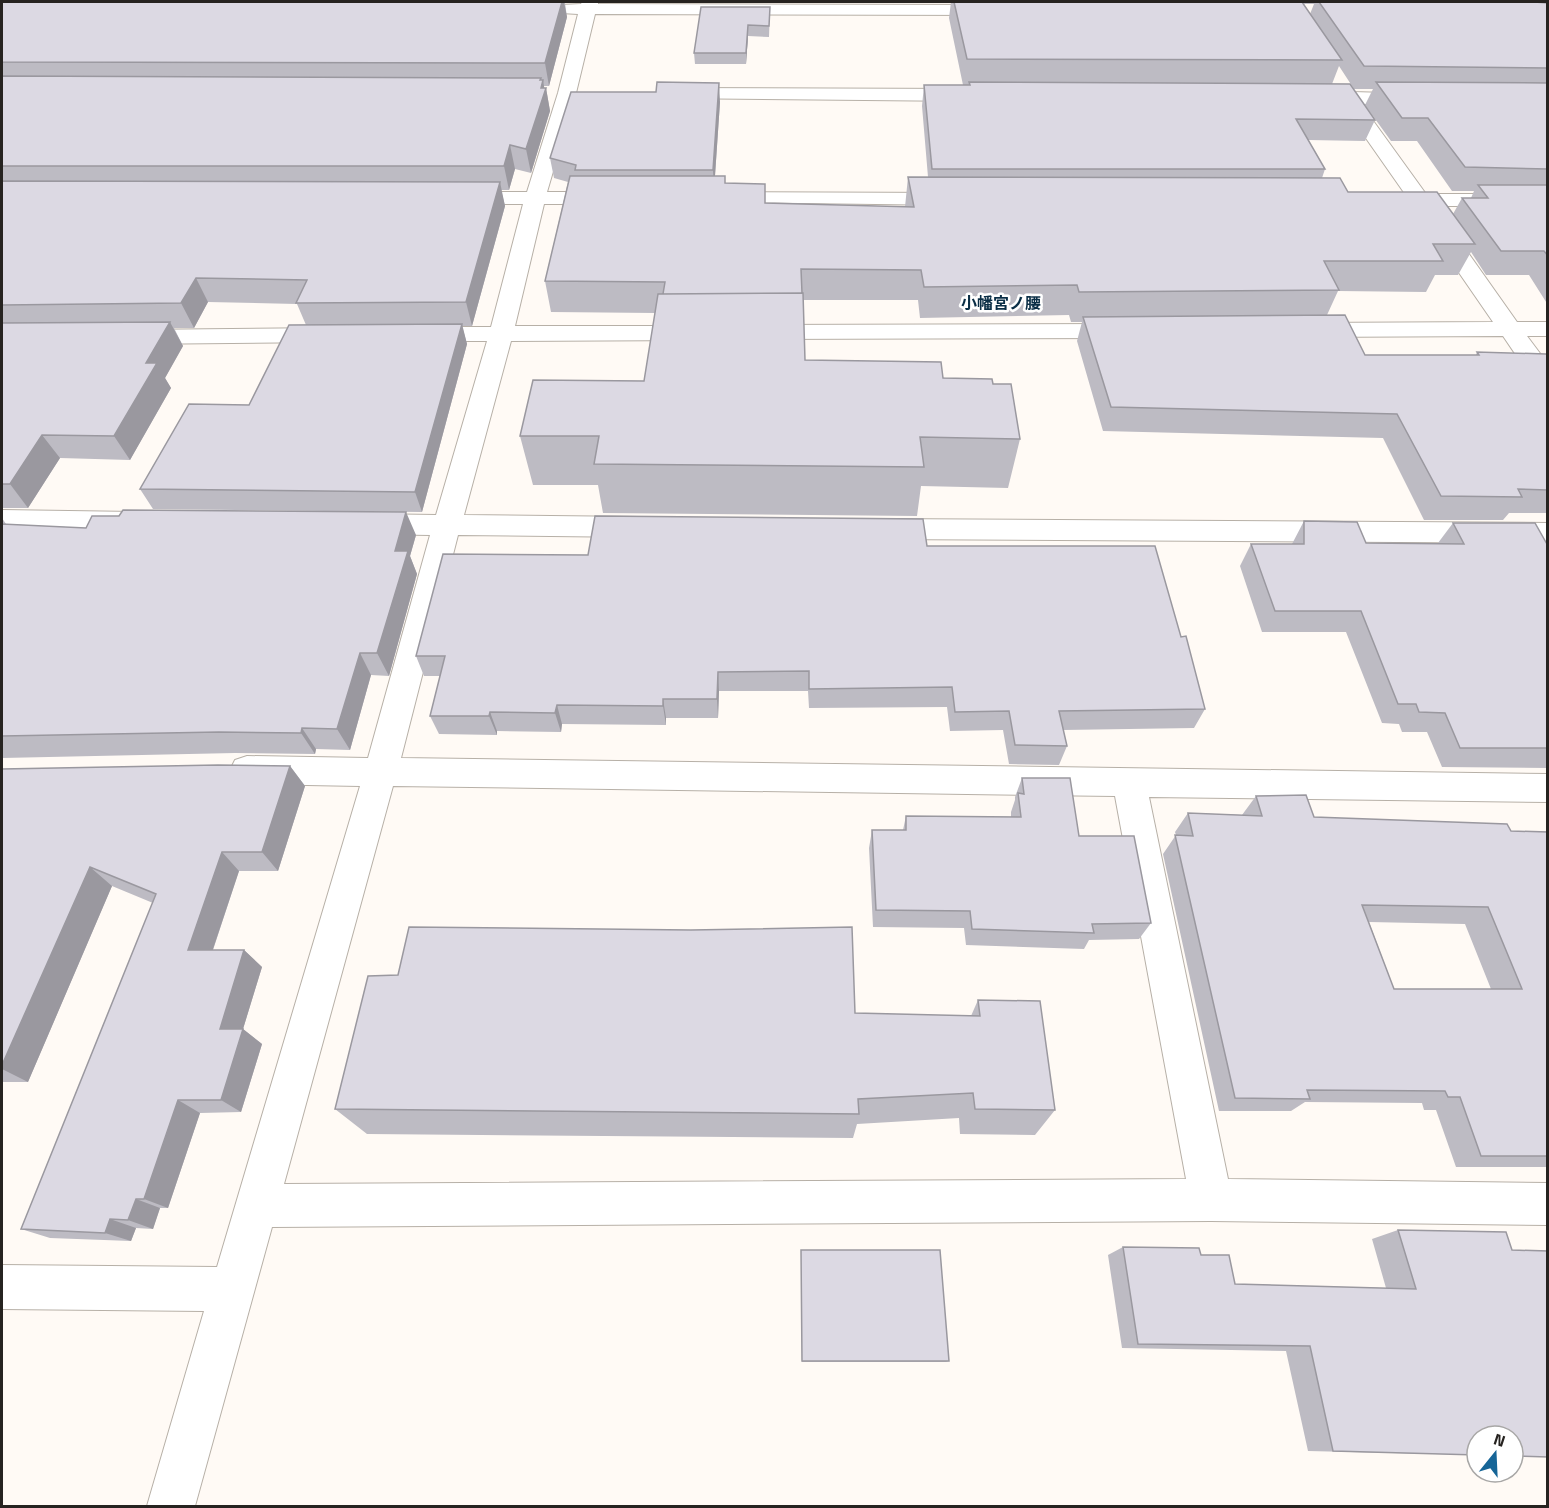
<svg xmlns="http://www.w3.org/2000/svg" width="1549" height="1508" viewBox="0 0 1549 1508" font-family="'Titillium Web','Noto Sans JP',sans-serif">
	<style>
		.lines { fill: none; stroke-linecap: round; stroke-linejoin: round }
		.street-casing { stroke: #b7b0a7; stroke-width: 2 }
		.street { fill: #fff; fill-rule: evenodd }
		.wall { fill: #bdbbc3; fill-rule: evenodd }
		.shaded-wall { fill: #9a989f }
		.building { fill: #dcd9e3; stroke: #9a989f; stroke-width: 1.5; fill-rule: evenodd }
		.labels { text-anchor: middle; stroke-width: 5; stroke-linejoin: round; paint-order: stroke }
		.far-quarter-label { font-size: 16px; font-weight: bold; fill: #0a2e46; stroke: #fff }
	</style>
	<rect width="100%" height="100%" fill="#fffaf5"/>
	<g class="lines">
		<defs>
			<path id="street" d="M 582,2 L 598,2 L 598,4 L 996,5 L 1004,10 L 996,15 L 595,14 L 576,93 L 547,192 L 609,192 L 616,194 L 619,198 L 616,202 L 609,204 L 544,204 L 515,326 L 697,326 L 705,328 L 709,333 L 705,338 L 697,340 L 511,341 L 464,515 L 637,517 L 647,520 L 651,527 L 647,534 L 637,537 L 458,535 L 401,758 L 1548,774 L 1548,802 L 1149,797 L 1228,1179 L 1548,1183 L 1548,1225 L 1211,1221 L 272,1227 L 195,1506 L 147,1506 L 204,1311 L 2,1309 L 2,1265 L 217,1267 L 360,786 L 247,784 L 235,780 L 230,770 L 235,760 L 247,756 L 368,758 L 430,535 L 367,534 L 357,531 L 353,524 L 357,517 L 367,514 L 436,515 L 487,341 L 418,341 L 410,339 L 406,334 L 410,329 L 418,327 L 491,327 L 523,204 L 459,204 L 452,202 L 449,198 L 452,194 L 459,192 L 527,192 L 558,93 L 578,14 L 561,13 L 559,9 L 561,5 L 581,4 ZM 393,786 L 1115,796 L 1186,1179 L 284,1184 Z
				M 673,88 L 967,89 L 974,91 L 976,95 L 974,99 L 967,101 L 666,98 L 664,94 L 666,90 Z
				M 1345,88 L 1353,92 L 1421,94 L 1423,98 L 1421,102 L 1414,104 L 1361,104 L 1426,194 L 1548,194 L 1548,206 L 1435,206 L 1517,322 L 1548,322 L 1548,336 L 1527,336 L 1548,364 L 1548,391 L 1539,389 L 1503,336 L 1306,337 L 1298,335 L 1294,330 L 1298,325 L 1306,323 L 1493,322 L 1413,206 L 1391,204 L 1388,200 L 1391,196 L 1405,194 L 1342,104 L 1308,102 L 1306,98 L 1308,94 L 1337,92 Z
				M 720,192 L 951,193 L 958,195 L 961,199 L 958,203 L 951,205 L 713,202 L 710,198 L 713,194 Z
				M 1123,324 L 1131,326 L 1135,331 L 1131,336 L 1123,338 L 760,339 L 752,337 L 748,332 L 752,327 L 760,325 Z
				M 328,328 L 336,330 L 340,335 L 336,340 L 328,342 L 133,344 L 125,342 L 121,337 L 125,332 L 133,330 Z
				M 2,510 L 136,512 L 146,515 L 150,522 L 146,529 L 136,532 L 2,530 Z
				M 880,519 L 1548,523 L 1548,543 L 880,539 L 870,536 L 866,529 L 870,522 Z"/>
		</defs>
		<use href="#street" class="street-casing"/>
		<use href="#street" class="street"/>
	</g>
	<path class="wall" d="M 2,2 L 580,2 L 579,3 L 565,3 L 567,17 L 549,86 L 544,86 L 544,88 L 546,88 L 550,111 L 531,173 L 515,169 L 509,190 L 501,190 L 505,206 L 472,326 L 462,326 L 467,344 L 422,512 L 153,509 L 140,489 L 249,405 L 306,325 L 297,304 L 208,302 L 194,328 L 174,328 L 183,346 L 165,378 L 171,388 L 130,460 L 60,458 L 28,508 L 2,508 Z
		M 599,2 L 780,2 L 780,3 L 600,3 Z
		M 951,2 L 1534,2 L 1548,3 L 1548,305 L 1529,275 L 1486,275 L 1471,252 L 1458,275 L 1435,275 L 1426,292 L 1338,291 L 1327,315 L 1365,355 L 1476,355 L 1477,352 L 1548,356 L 1548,513 L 1509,513 L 1503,520 L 1424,520 L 1383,438 L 1103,431 L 1077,341 L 1082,322 L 1071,322 L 1069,315 L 920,318 L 918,300 L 803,300 L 805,360 L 993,384 L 1020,439 L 1008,488 L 921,486 L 917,516 L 603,513 L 598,485 L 533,485 L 520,436 L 644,381 L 655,313 L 551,312 L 545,281 L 568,182 L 554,178 L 550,158 L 720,102 L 715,176 L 725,176 L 725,183 L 765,203 L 905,207 L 908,177 L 928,177 L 922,106 L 924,85 L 963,85 L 949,18 ZM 1304,4 L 1314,4 L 1310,14 ZM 1339,66 L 1354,89 L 1373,89 L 1365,105 L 1391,141 L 1417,141 L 1452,191 L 1474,191 L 1471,198 L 1462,198 L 1453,214 L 1348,192 L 1322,178 L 1325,169 L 1308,140 L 1365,141 L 1375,120 L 1332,84 Z
		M 770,7 L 769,37 L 748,36 L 746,64 L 695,64 L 694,53 Z
		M 2,518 L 6,524 L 86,528 L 416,535 L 410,556 L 417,574 L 389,676 L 371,675 L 350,750 L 316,749 L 315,754 L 235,753 L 2,758 Z
		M 1304,521 L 1366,543 L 1438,543 L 1453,523 L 1548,546 L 1548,768 L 1442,767 L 1427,732 L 1402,732 L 1399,724 L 1382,723 L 1346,632 L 1262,632 L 1240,566 L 1251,544 L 1292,544 Z
		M 927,546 L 1181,637 L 1205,709 L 1194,728 L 1063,730 L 1067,746 L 1059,765 L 1009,764 L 1003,730 L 950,731 L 947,707 L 809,708 L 808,691 L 719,691 L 718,718 L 666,718 L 666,725 L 562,724 L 561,732 L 497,731 L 497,735 L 439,734 L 430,716 L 440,676 L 424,676 L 416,656 L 588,555 Z
		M 290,766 L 305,786 L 278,871 L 239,871 L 213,950 L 244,950 L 262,967 L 243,1029 L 262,1044 L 241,1112 L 200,1113 L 168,1208 L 160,1208 L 153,1229 L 136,1228 L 131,1241 L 50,1238 L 21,1229 L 153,903 L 112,886 L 28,1082 L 2,1082 L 2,769 Z
		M 1022,778 L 1079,836 L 1151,923 L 1139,939 L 1089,940 L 1084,949 L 966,945 L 964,928 L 873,927 L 869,848 L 872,830 L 903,830 L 906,816 L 1011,817 L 1011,812 L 1015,800 L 1015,797 Z
		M 1256,796 L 1314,817 L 1511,831 L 1548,832 L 1548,1167 L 1456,1167 L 1436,1110 L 1424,1110 L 1422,1103 L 1305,1102 L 1291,1111 L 1219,1111 L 1163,854 L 1176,835 L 1175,832 L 1188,813 L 1242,815 ZM 1369,922 L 1465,924 L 1491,989 L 1394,989 Z
		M 978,1000 L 1055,1110 L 1035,1135 L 960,1134 L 959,1118 L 857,1124 L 853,1138 L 367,1134 L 335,1109 L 855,1013 L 971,1016 Z
		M 1398,1230 L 1512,1250 L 1548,1251 L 1548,1457 L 1513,1456 L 1513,1436 L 1477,1436 L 1477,1455 L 1308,1451 L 1286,1351 L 1122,1348 L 1108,1255 L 1123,1247 L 1201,1255 L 1235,1284 L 1386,1288 L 1372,1239 Z
		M 801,1250 L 949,1361 L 946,1362 L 802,1362 Z"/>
	<path class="shaded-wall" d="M 562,2 L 564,2 L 567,17 L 549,86 L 545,63 Z
		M 748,25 L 748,36 L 746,64 L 746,53 Z
		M 541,78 L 542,84 L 543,80 L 545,92 L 546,88 L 550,111 L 531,173 L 526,149 Z
		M 719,83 L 720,102 L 714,190 L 713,170 Z
		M 510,145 L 515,169 L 509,190 L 504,166 Z
		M 500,182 L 505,206 L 472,326 L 466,302 Z
		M 196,278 L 208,302 L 194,328 L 181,303 Z
		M 170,322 L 183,346 L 165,378 L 171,388 L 130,460 L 114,436 L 146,363 Z
		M 462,324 L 467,344 L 422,512 L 415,492 Z
		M 42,435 L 60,458 L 28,508 L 10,484 Z
		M 406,512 L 416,535 L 410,556 L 417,574 L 389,676 L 377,653 L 395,551 Z
		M 360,653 L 371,675 L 350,750 L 337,729 Z
		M 718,672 L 719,691 L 718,718 L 717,699 Z
		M 663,699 L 666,718 L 666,725 L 663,706 Z
		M 557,705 L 562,724 L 561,732 L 555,713 Z
		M 490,712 L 497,731 L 497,735 L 489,716 Z
		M 302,728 L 316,749 L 315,754 L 301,733 Z
		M 290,766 L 305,786 L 278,871 L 262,852 Z
		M 222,852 L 239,871 L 207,967 L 188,950 Z
		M 90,867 L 112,886 L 28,1082 L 2,1069 L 2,1065 Z
		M 244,950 L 262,967 L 243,1029 L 262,1044 L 241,1112 L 221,1100 L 220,1029 Z
		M 178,1100 L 200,1113 L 168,1208 L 144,1199 Z
		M 136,1199 L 160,1208 L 153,1229 L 128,1220 Z
		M 110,1219 L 136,1228 L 131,1241 L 105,1233 Z"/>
	<path class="building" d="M 2,2 L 562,2 L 545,63 L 2,62 Z
		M 954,2 L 1302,2 L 1342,60 L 967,59 Z
		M 1319,2 L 1534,2 L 1548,3 L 1548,68 L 1364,66 Z
		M 701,7 L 770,7 L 769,26 L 748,25 L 746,53 L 694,53 Z
		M 2,76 L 541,78 L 540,80 L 543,80 L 541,88 L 546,88 L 526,149 L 510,145 L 504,166 L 2,166 Z
		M 657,82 L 719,83 L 713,170 L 575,170 L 576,165 L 550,158 L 571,92 L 656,92 Z
		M 969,82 L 1350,84 L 1375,120 L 1296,119 L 1325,169 L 932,169 L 924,85 L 970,85 Z
		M 1376,82 L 1548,83 L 1548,169 L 1465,167 L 1428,118 L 1402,118 Z
		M 570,176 L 725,176 L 725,183 L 765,184 L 765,203 L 914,207 L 908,177 L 1340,178 L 1348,192 L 1437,192 L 1475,244 L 1433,244 L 1443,261 L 1324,261 L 1339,290 L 1079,292 L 1077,285 L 924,287 L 921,270 L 801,269 L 802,293 L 663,294 L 665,282 L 545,281 Z
		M 2,181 L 500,182 L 466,302 L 296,303 L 307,280 L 196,278 L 181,303 L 2,305 Z
		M 1478,185 L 1548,185 L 1548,256 L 1544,251 L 1501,251 L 1462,198 L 1488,198 Z
		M 803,293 L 805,360 L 941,362 L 943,378 L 992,379 L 993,384 L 1011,384 L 1020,439 L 920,437 L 924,467 L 594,464 L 599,436 L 520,436 L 533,380 L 644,381 L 658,294 Z
		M 1345,315 L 1365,355 L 1479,355 L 1477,352 L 1546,354 L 1548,356 L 1548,490 L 1518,489 L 1522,497 L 1441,496 L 1397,414 L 1111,407 L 1083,317 Z
		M 170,322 L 146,363 L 157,363 L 114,436 L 42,435 L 10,484 L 2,484 L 2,323 Z
		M 462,324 L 415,492 L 140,489 L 189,404 L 249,405 L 289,325 Z
		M 123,510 L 406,512 L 395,551 L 408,551 L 377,653 L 360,653 L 337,729 L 302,728 L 301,733 L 219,732 L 2,736 L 2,524 L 86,528 L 92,516 L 119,516 Z
		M 595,516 L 923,519 L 927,546 L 1155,546 L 1181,637 L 1186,636 L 1205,709 L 1059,711 L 1067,746 L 1015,745 L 1009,711 L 955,712 L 952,687 L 809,689 L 809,671 L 718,672 L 717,699 L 663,699 L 663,706 L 557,705 L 555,713 L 490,712 L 489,716 L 430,716 L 445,656 L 416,656 L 443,554 L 588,555 Z
		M 1304,521 L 1357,522 L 1366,543 L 1464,544 L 1453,523 L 1535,523 L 1548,546 L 1548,748 L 1460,748 L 1445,713 L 1419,712 L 1416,704 L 1398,704 L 1361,611 L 1275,611 L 1251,544 L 1304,544 Z
		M 218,765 L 290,766 L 262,852 L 222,852 L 188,950 L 244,950 L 220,1029 L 243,1029 L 221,1100 L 178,1100 L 144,1199 L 136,1199 L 128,1220 L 110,1219 L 105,1233 L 21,1229 L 156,894 L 90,867 L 2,1065 L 2,769 Z
		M 1022,778 L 1070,778 L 1079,836 L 1134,836 L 1151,923 L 1092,924 L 1094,933 L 972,929 L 970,911 L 876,910 L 872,830 L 906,830 L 906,816 L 1021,817 L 1018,793 L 1024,794 Z
		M 1306,795 L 1314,817 L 1507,824 L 1511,831 L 1548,832 L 1548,1156 L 1481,1156 L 1460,1097 L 1448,1097 L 1445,1091 L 1307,1090 L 1310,1099 L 1235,1098 L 1175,835 L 1193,836 L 1188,813 L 1262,816 L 1256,796 ZM 1362,905 L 1488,907 L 1522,989 L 1394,989 Z
		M 409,927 L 691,930 L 852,927 L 855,1013 L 980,1016 L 978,1000 L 1040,1001 L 1055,1110 L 975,1109 L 973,1093 L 858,1099 L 859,1114 L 335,1109 L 368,976 L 398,975 Z
		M 1398,1230 L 1506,1232 L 1512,1250 L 1548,1251 L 1548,1457 L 1513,1456 L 1513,1436 L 1477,1436 L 1477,1455 L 1333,1451 L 1310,1346 L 1138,1344 L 1123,1247 L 1199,1248 L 1201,1255 L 1229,1255 L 1235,1284 L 1416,1289 Z
		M 801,1250 L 940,1250 L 949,1361 L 802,1361 Z"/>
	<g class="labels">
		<g class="far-quarter-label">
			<text x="1001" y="309">小幡宮ノ腰</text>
		</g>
	</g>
	<rect width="1549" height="1508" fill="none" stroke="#262320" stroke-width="6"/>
	<g transform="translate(1495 1454) rotate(18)"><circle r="28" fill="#ffffff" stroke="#a8a7a6" stroke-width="1.5"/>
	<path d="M0-4.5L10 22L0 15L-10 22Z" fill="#166597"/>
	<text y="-9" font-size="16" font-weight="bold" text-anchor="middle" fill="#262320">N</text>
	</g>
</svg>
